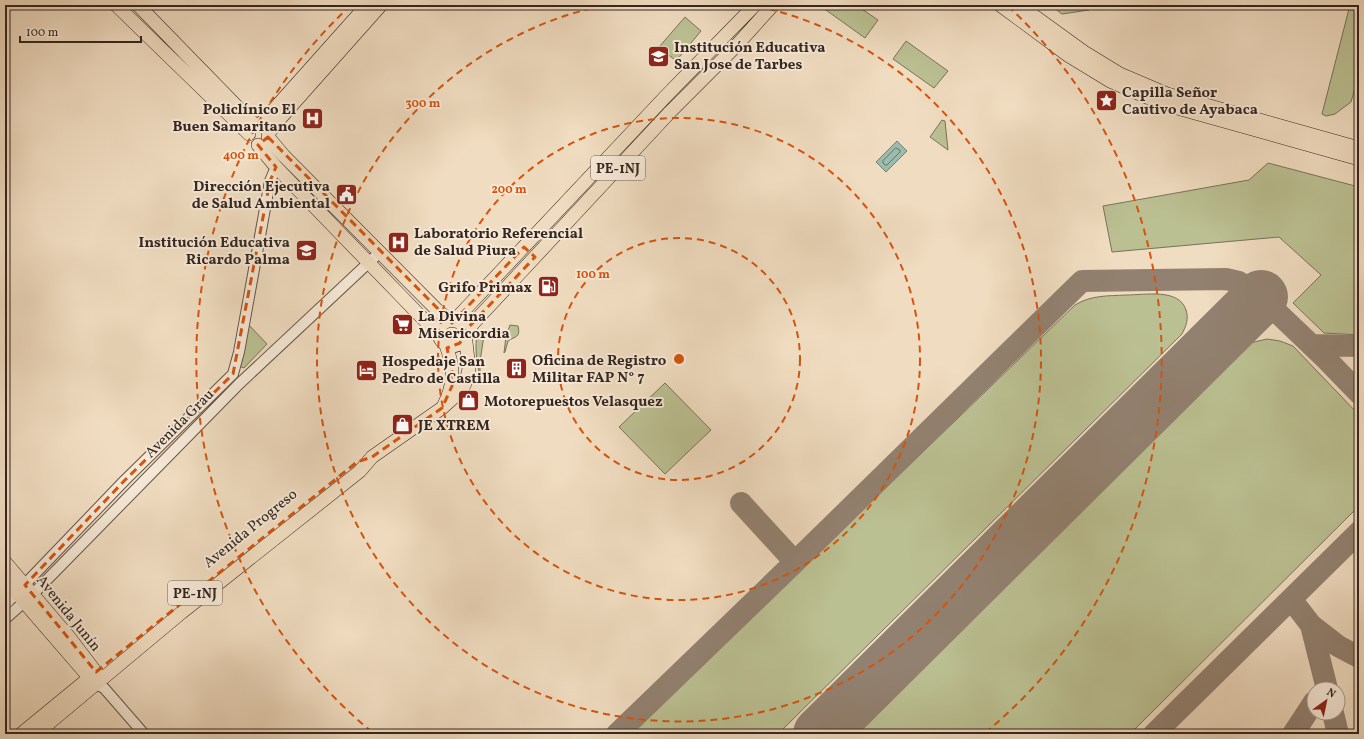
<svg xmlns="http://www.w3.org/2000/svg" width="1364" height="739" viewBox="0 0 1364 739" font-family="Vollkorn,serif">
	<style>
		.green { fill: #bbc092; stroke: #787359 }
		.water { fill: #9bbcac; stroke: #728074 }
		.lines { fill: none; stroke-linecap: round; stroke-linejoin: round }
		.shore { stroke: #687166; stroke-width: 1 }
		.taxiway { stroke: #928170; stroke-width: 22 }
		.runway { stroke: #928170; stroke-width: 54 }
		.minor-casing { stroke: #645448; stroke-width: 12 }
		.major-casing { stroke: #352620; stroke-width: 14 }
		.minor { stroke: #f5e8d6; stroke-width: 10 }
		.major { stroke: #f0dcc0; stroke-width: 13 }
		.marked { fill: none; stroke: #d6540e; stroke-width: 3; stroke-dasharray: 8 5; stroke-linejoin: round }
		.ring { fill: none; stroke: #d6540e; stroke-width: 2; stroke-dasharray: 7 5 }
		.labels { text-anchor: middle; stroke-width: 4; stroke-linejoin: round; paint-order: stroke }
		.shield { fill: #f5e8d6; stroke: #6f6057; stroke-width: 1 }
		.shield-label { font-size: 14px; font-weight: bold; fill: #352620 }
		.poi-label { font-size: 15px; font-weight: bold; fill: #352620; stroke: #f5e8d6; text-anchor: start }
		.street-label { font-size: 15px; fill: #352620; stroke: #f5e8d6 }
		.centre { fill: #d6540e; stroke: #f5e8d6; stroke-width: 2 }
		.ring-label { font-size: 12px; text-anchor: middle; font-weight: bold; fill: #d6540e; stroke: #f5e8d6; stroke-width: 4; stroke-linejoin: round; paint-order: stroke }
	</style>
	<rect width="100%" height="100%" fill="#f0dcc0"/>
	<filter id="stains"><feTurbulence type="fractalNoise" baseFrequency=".005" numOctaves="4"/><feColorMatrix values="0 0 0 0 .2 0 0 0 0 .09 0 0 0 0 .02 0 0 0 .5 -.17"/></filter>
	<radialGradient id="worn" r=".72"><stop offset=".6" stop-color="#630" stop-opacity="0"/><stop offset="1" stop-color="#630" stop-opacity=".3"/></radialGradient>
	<path class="green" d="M 819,5 L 856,5 L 878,20 L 865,38 Z
		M 1050,5 L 1093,5 L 1089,10 L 1062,14 Z
		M 1350,5 L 1359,5 L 1359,73 L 1351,102 L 1335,114 L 1326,116 L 1322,114 Z
		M 685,17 L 701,31 L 676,61 L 659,47 Z
		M 906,41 L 948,71 L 934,88 L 893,59 Z
		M 942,120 L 945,121 L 948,150 L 930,137 Z
		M 1268,163 L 1359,187 L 1359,335 L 1324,333 L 1293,303 L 1321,275 L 1279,237 L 1112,252 L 1103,206 L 1249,180 Z
		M 1126,295 C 1145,295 1179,288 1186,310 C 1189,319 1186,326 1182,334 L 778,734 L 631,734 L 1075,305 C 1091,295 1108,296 1126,295 Z
		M 248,324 L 267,344 L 244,368 L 239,366 Z
		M 510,325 L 518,326 C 521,338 515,336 508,341 L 505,352 L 504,353 L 506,336 Z
		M 481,330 L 483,331 L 484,335 L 480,362 L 480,376 C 476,361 475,348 477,332 Z
		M 1267,339 L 1280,341 L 1293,346 L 1359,415 L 1359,506 L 1130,734 L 858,734 L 1250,343 Z
		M 665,383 L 711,430 L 665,474 L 619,427 Z"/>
	<path class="water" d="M 897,141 L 907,151 L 886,172 L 876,162 Z"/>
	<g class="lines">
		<path class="shore" d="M 896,148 L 900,150 L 900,152 L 887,165 L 885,165 L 883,163 L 883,161 Z"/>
		<path class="taxiway" d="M 1311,345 L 1359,346
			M 741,503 L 795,562
			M 1291,599 L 1311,625 L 1338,646 L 1359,657
			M 1311,625 L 1327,689
			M 1333,713 L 1338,734
			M 617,734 L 795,562 L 1082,281 L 1226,279 L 1239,282 L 1261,297 L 1326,359 L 1359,393
			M 1154,734 L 1359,532
			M 1293,734 L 1314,702"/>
		<path class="runway" d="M 820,734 L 1261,297"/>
		<defs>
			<path id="minor" d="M 5,605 L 125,480 L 233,374 L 239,352 L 270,181 L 276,167
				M 5,619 L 33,594 L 239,384 L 380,252
				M 95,684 L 104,688 L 144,734"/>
			<path id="major" d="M 116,5 L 249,134
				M 138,5 L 256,126
				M 1000,5 L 1069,56 L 1110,81 L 1163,104 L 1359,159
				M 1019,5 L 1084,52 L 1120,74 L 1167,94 L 1359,148
				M 259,126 L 367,5
				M 268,134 L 277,122 L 381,5
				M 268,137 L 284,156 L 437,310 L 450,321
				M 258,145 L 276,167 L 430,326 L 439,331
				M439 333a13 13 0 1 1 26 0a13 13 0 1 1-26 0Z
				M 454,321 L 666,96 L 755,5
				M 465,332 L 670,112 L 735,47 L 773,5
				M 444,405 C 455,383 454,368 446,345
				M 5,562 L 69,637 L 101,679
				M 5,580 L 94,683
				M 21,734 L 94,674
				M 36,734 L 181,613 L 360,471 L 372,457 L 442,408 L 462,390 L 466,381 L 469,369 L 465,333"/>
		</defs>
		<use href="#minor" class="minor-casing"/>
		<use href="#major" class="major-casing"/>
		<use href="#minor" class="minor"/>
		<use href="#major" class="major"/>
	</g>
	<path class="marked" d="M 268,137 L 452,323 L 524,247 L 535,257 L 465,331 L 460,343 L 447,348 L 452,371 L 452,386 L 442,408 L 372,457 L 357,462 L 96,672 L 25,585 L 125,480 L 233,374 L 270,181 L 276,167 L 258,145 Z"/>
	<g class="ring">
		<circle cx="679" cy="359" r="121"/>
		<circle cx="679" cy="359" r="241"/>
		<path d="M757 6A362 362 0 1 1 601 6"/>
		<path d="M372 732A483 483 0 0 1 350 6M1008 6A483 483 0 0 1 986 732"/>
	</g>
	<defs>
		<symbol id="school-square" viewBox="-11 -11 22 22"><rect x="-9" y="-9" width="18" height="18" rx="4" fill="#8f2418" stroke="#f5e8d6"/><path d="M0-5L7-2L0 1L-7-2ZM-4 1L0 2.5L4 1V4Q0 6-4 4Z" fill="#fff"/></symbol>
		<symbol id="sight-square" viewBox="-11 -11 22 22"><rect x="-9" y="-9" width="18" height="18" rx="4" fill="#8f2418" stroke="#f5e8d6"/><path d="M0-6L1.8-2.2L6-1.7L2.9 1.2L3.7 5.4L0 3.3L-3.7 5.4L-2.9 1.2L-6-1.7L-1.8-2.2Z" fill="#fff"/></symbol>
		<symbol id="hospital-square" viewBox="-11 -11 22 22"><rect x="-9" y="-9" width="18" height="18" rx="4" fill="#8f2418" stroke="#f5e8d6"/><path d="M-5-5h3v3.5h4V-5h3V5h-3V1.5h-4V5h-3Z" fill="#fff"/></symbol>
		<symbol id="civic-square" viewBox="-11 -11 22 22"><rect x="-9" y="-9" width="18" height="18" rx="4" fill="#8f2418" stroke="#f5e8d6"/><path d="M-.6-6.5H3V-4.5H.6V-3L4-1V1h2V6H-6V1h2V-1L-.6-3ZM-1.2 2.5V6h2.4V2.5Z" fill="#fff"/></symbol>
		<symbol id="fuel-square" viewBox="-11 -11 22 22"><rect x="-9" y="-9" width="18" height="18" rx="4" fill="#8f2418" stroke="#f5e8d6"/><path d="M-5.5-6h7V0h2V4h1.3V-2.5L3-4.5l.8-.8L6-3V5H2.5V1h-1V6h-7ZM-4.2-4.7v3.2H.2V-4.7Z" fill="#fff"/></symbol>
		<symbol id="supermarket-square" viewBox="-11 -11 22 22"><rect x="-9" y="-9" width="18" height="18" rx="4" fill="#8f2418" stroke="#f5e8d6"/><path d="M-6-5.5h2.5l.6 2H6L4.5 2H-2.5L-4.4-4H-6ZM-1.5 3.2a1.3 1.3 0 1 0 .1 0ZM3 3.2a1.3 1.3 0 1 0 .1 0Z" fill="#fff"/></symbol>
		<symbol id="building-square" viewBox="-11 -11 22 22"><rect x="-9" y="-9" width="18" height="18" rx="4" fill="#8f2418" stroke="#f5e8d6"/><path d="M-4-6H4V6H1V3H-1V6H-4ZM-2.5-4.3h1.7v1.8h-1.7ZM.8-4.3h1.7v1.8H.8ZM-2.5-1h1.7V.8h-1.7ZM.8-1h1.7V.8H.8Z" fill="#fff"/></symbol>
		<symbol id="hotel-square" viewBox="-11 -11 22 22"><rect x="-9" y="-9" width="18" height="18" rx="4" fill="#8f2418" stroke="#f5e8d6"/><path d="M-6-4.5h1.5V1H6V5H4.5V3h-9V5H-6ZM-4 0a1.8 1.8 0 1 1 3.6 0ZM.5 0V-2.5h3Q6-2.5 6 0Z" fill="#fff"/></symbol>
		<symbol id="shop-square" viewBox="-11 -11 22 22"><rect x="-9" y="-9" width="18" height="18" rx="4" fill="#8f2418" stroke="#f5e8d6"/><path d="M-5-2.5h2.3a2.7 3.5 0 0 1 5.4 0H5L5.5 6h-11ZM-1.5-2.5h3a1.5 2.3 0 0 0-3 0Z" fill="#fff"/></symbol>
	</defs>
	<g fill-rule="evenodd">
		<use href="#school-square" x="646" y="44" width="25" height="25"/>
		<use href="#sight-square" x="1094" y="88" width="25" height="25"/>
		<use href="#hospital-square" x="300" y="106" width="25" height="25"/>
		<use href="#civic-square" x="334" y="182" width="25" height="25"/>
		<use href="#hospital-square" x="386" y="230" width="25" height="25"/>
		<use href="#school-square" x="294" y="238" width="25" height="25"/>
		<use href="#fuel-square" x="536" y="274" width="25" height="25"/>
		<use href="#supermarket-square" x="390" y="312" width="25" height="25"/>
		<use href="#building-square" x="504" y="356" width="25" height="25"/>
		<use href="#hotel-square" x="354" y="358" width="25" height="25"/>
		<use href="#shop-square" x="456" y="388" width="25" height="25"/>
		<use href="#shop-square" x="390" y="412" width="25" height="25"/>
	</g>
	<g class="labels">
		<g class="shield">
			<rect x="591" y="156" width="54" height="24" rx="3"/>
			<rect x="168" y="581" width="54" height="24" rx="3"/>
		</g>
		<g class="shield-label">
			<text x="618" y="173">PE-1NJ</text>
			<text x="195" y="598">PE-1NJ</text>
		</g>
		<g class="poi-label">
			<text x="674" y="52">Institución Educativa<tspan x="674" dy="17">San Jose de Tarbes</tspan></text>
			<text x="1122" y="97">Capilla Señor<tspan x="1122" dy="17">Cautivo de Ayabaca</tspan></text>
			<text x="296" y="114" text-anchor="end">Policlínico El<tspan x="296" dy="17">Buen Samaritano</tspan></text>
			<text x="330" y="191" text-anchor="end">Dirección Ejecutiva<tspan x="330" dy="17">de Salud Ambiental</tspan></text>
			<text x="414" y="238">Laboratorio Referencial<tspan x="414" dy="17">de Salud Piura</tspan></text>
			<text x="290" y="247" text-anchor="end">Institución Educativa<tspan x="290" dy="17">Ricardo Palma</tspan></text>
			<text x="532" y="292" text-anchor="end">Grifo Primax</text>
			<text x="418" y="321">La Divina<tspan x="418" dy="17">Misericordia</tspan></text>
			<text x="532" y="365">Oficina de Registro<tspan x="532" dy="17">Militar FAP N° 7</tspan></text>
			<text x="382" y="366">Hospedaje San<tspan x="382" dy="17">Pedro de Castilla</tspan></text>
			<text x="484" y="406">Motorepuestos Velasquez</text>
			<text x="418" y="430">JE XTREM</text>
		</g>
		<g class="street-label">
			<text transform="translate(179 423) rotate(-45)" y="5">Avenida Grau</text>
			<text transform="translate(250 528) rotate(-39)" y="5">Avenida Progreso</text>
			<text transform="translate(69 613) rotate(51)" y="5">Avenida Junín</text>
		</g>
	</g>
	<circle cx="679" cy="359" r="6" class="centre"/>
	<g class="ring-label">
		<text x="423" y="107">300 m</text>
		<text x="241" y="159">400 m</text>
		<text x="509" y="193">200 m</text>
		<text x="593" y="278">100 m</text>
	</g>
	<rect width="1364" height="739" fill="none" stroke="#f0dcc0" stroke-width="20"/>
	<rect x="6" y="6" width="1352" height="727" fill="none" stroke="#352620" stroke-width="2"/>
	<rect x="10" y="10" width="1344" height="719" fill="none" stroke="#352620"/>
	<g transform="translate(1326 701) rotate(33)"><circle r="19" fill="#f5e8d6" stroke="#a89a8d"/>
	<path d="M0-3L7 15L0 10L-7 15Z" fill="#8f2418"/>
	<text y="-6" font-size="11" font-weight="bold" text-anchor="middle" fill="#352620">N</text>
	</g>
	<path d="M20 36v6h121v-6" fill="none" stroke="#352620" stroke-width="2"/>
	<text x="26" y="36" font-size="12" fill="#352620" stroke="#f5e8d6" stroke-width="3" paint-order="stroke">100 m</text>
	<rect width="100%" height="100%" filter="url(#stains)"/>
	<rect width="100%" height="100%" fill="url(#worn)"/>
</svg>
